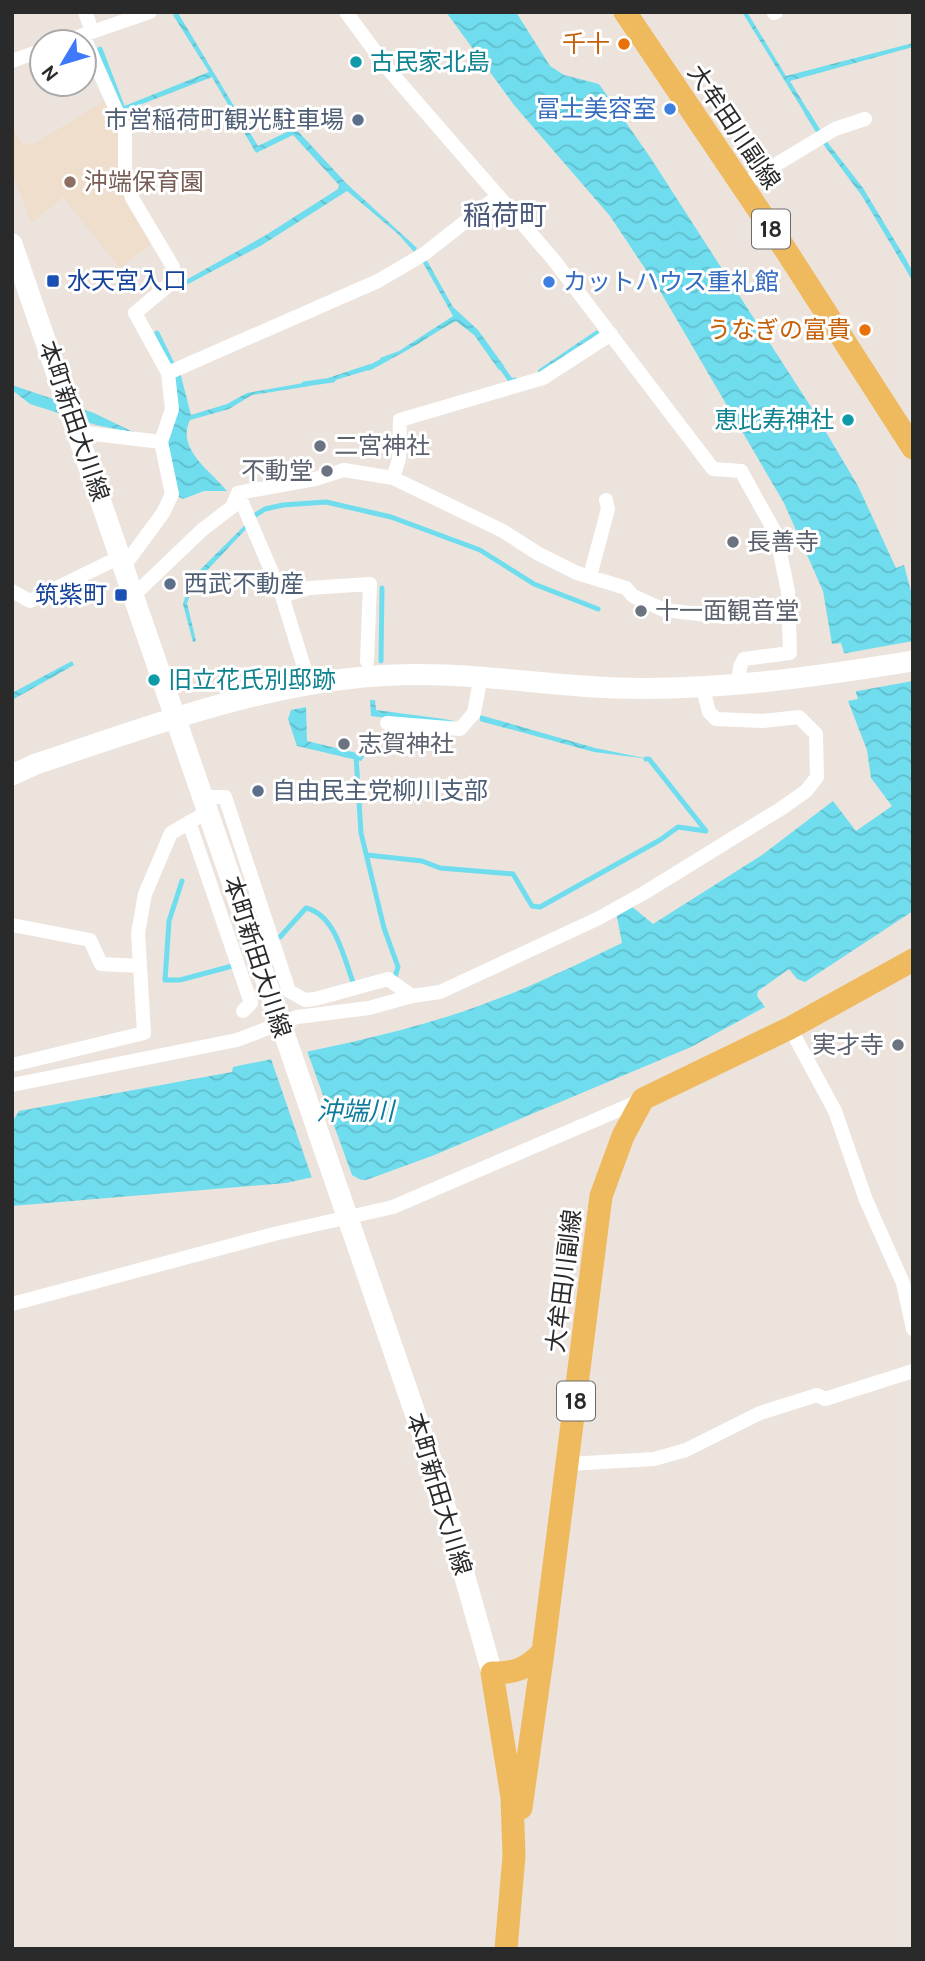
<svg xmlns="http://www.w3.org/2000/svg" width="925" height="1961" viewBox="0 0 925 1961" font-family="Cabin,'Noto Sans JP',sans-serif">
	<style>
		.education { fill: #eedecb }
		.water { fill: url(#water-waves) }
		.pier { fill: #ece3dc }
		.lines { fill: none; stroke-linecap: round; stroke-linejoin: round }
		.stream { stroke: #6fddee; stroke-width: 5 }
		.street { stroke: #fff; stroke-width: 14 }
		.secondary { stroke: #fff; stroke-width: 21 }
		.primary { stroke: #efba5e; stroke-width: 23 }
		.food-dot { fill: #e8710a; stroke: #fff; stroke-width: 2.5 }
		.culture-dot { fill: #0f9aa8; stroke: #fff; stroke-width: 2.5 }
		.shop-dot { fill: #3f7fe0; stroke: #fff; stroke-width: 2.5 }
		.service-dot { fill: #5c6f8a; stroke: #fff; stroke-width: 2.5 }
		.education-dot { fill: #8d6e63; stroke: #fff; stroke-width: 2.5 }
		.transit-dot { fill: #1a4fb4; stroke: #fff; stroke-width: 2.5 }
		.worship-dot { fill: #6b7280; stroke: #fff; stroke-width: 2.5 }
		.labels { text-anchor: middle; stroke-width: 6; stroke-linejoin: round; paint-order: stroke }
		.shield { fill: #fff; stroke: #6a6a6a; stroke-width: 2 }
		.shield-label { font-size: 23px; font-weight: bold; fill: #2a2a2a }
		.food-label { font-size: 24px; fill: #c56008; stroke: #fff; text-anchor: end }
		.culture-label { font-size: 24px; fill: #0d838f; stroke: #fff; text-anchor: start }
		.shop-label { font-size: 24px; fill: #366cbe; stroke: #fff; text-anchor: end }
		.service-label { font-size: 24px; fill: #4e5e75; stroke: #fff; text-anchor: start }
		.street-label { font-size: 24px; fill: #2a2a2a; stroke: #fff }
		.education-label { font-size: 24px; fill: #785e54; stroke: #fff; text-anchor: start }
		.transit-label { font-size: 24px; fill: #164399; stroke: #fff; text-anchor: start }
		.worship-label { font-size: 24px; fill: #5b616d; stroke: #fff; text-anchor: start }
		.water-label { font-size: 26px; font-style: italic; fill: #0e7c9a; stroke: #fff }
		.quarter-label { font-size: 28px; fill: #4b5a7a; stroke: #fff }
	</style>
	<defs>
		<pattern id="water-waves" width="16" height="10" patternUnits="userSpaceOnUse" patternTransform="scale(1.75)"><rect width="16" height="10" fill="#6fddee"/><path d="M0 5q4-4 8 0t8 0" fill="none" stroke="#60becc"/></pattern>
	</defs>
	<rect width="100%" height="100%" fill="#ece3dc"/>
	<path class="education" d="M 109,98 L 120,119 L 123,175 L 156,240 L 120,268 L 63,197 L 31,223 L 12,172 L 12,130 L 23,144 L 36,143 Z"/>
	<path class="water" d="M 446,12 L 516,12 L 550,66 L 564,75 L 599,84 L 650,157 L 811,407 L 858,486 L 896,568 L 904,565 L 913,599 L 913,911 L 805,982 L 797,979 L 789,969 L 758,991 L 757,996 L 765,1007 L 691,1047 L 432,1156 L 366,1180 L 313,1177 L 286,1183 L 12,1206 L 12,1122 L 19,1111 L 232,1072 L 233,1067 C 315,1050 397,1035 476,1007 C 527,989 574,966 622,943 L 616,912 L 630,905 L 653,924 L 762,855 L 833,801 L 856,831 L 892,806 L 871,778 L 867,750 L 848,701 L 858,699 L 841,643 L 832,644 L 823,591 L 784,503 L 660,291 L 610,216 L 514,105 Z
		M 742,12 L 747,12 L 786,76 L 913,43 L 913,47 L 790,81 L 812,117 L 809,120 Z
		M 178,13 L 258,146 L 295,128 L 347,184 L 417,248 L 414,252 L 398,234 L 347,191 L 262,245 L 188,284 L 179,284 L 266,235 L 338,189 L 339,185 L 293,135 L 256,153 L 212,77 L 124,111 L 122,107 L 209,72 L 173,15 Z
		M 821,134 L 863,188 L 907,261 L 902,263 L 862,196 L 818,137 Z
		M 426,259 L 453,307 L 478,330 L 504,366 L 499,370 L 474,335 L 456,321 C 431,334 409,352 383,362 L 380,358 L 399,351 L 453,316 L 422,261 Z
		M 597,330 L 600,334 L 539,375 L 538,370 Z
		M 370,364 L 375,368 L 329,382 L 328,378 Z
		M 180,372 L 191,415 L 227,404 L 247,393 L 309,382 L 310,386 L 252,395 L 229,409 L 190,420 C 176,449 210,470 227,491 L 204,491 L 183,499 L 177,496 L 166,446 L 174,379 Z
		M 12,385 L 94,413 L 131,431 L 151,436 L 96,425 L 30,404 L 12,390 Z
		M 244,518 L 249,526 L 196,582 L 187,603 L 196,641 L 193,642 L 183,604 L 190,580 L 244,526 Z
		M 72,661 L 74,665 L 12,700 L 12,693 Z
		M 370,700 L 375,700 L 376,710 L 444,719 L 454,721 L 454,726 L 371,716 Z
		M 306,707 L 307,741 L 365,755 L 361,761 L 297,746 L 288,719 L 291,710 Z
		M 480,715 L 595,748 L 649,759 L 594,752 L 480,721 Z"/>
	<path class="pier" d="M 913,641 L 913,681 L 852,692 L 841,654 Z
		M 306,1048 L 352,1175 L 366,1183 L 313,1181 L 270,1056 Z"/>
	<g class="lines">
		<path class="stream" d="M 100,49 L 123,109 L 126,108
			M 807,113 L 820,134
			M 901,256 L 913,277
			M 157,333 L 174,368
			M 499,364 L 511,381 L 515,380
			M 369,368 L 388,358
			M 304,384 L 333,380
			M 251,518 L 265,509 L 283,505 L 326,502 L 391,517 L 480,550 L 534,584 L 598,609
			M 381,661 L 382,588
			M 356,756 L 361,833 L 384,928 L 398,967 L 394,980
			M 367,855 L 422,861 L 440,868 L 513,874 L 532,906 L 540,907 L 660,840 L 678,827 L 706,831 L 649,759 L 646,759
			M 182,881 L 169,921 L 165,980 L 180,980 L 236,965
			M 280,937 L 306,908 C 336,915 344,959 354,985"/>
		<path class="street" d="M 85,12 L 92,31
			M 346,12 L 388,69 L 553,259 L 713,469 L 741,471 L 776,534 L 788,591 L 790,653 L 744,659 L 740,667 L 738,685
			M 774,13 L 776,12
			M 83,35 L 125,130 L 125,174 L 132,198 L 173,267 L 171,283 L 135,313 L 168,373 L 172,409 L 161,442 L 172,494 L 163,513 L 124,566
			M 63,42 L 150,12
			M 12,61 L 42,50
			M 742,185 L 835,129 L 865,119
			M 168,373 L 378,281 L 424,254 L 498,196
			M 78,432 L 161,442
			M 393,478 L 399,459 L 400,420 L 543,378 L 611,334
			M 238,493 L 282,596 L 309,683
			M 590,576 L 608,509 L 606,500
			M 12,591 L 30,601 L 120,557
			M 133,596 L 202,530 L 232,507 L 238,493 L 315,479 L 344,470 L 393,478 L 503,531 L 537,553 L 577,573 L 626,588 L 633,596 L 664,610 L 725,617 L 787,611
			M 282,596 L 309,588 L 370,584 L 367,661
			M 387,723 L 460,729 L 474,713 L 481,676
			M 204,797 L 225,797 L 289,991 L 305,1000 L 315,999 L 388,979 L 412,996
			M 189,822 L 251,1003 L 243,1011
			M 12,925 L 90,940 L 101,964 L 140,966
			M 790,1028 L 835,1111 L 866,1200 L 903,1283 L 913,1329
			M 12,1065 L 144,1033 L 138,933 L 145,894 L 171,833 L 209,811
			M 12,1085 L 237,1040 L 297,1017 L 369,1008 L 412,996 L 440,992 L 599,918 L 644,893 L 782,808 L 806,791 L 817,777 L 816,734 L 799,717 L 763,721 L 716,719 L 709,712 L 703,689
			M 12,1304 L 274,1234 L 393,1207 L 642,1100
			M 568,1464 L 654,1459 L 686,1450 L 760,1413 L 817,1395 L 825,1399 L 913,1371"/>
		<path class="secondary" d="M 12,244 L 435,1471 L 492,1673
			M 12,775 L 36,764 C 144,728 250,688 363,677 C 448,668 533,685 617,688 C 717,691 814,677 913,661"/>
		<path class="primary" d="M 625,12 L 785,249 L 913,448
			M 521,1808 L 543,1652
			M 506,1949 L 514,1856 L 512,1797 L 492,1673 C 515,1673 527,1669 543,1652 L 601,1196 L 623,1136 L 643,1099 L 790,1028 L 913,960"/>
	</g>
	<g class="food-dot">
		<circle cx="624" cy="44" r="7"/>
		<circle cx="865" cy="330" r="7"/>
	</g>
	<g class="culture-dot">
		<circle cx="356" cy="62" r="7"/>
		<circle cx="848" cy="420" r="7"/>
		<circle cx="154" cy="680" r="7"/>
	</g>
	<g class="shop-dot">
		<circle cx="670" cy="109" r="7"/>
		<circle cx="549" cy="282" r="7"/>
	</g>
	<g class="service-dot">
		<circle cx="358" cy="120" r="7"/>
		<circle cx="170" cy="584" r="7"/>
		<circle cx="258" cy="791" r="7"/>
	</g>
	<circle class="education-dot" cx="70" cy="182" r="7"/>
	<g class="transit-dot">
		<rect x="46" y="274" width="14" height="14" rx="3.5"/>
		<rect x="114" y="588" width="14" height="14" rx="3.5"/>
	</g>
	<g class="worship-dot">
		<circle cx="320" cy="446" r="7"/>
		<circle cx="327" cy="471" r="7"/>
		<circle cx="733" cy="542" r="7"/>
		<circle cx="641" cy="611" r="7"/>
		<circle cx="344" cy="744" r="7"/>
		<circle cx="898" cy="1045" r="7"/>
	</g>
	<g class="labels">
		<g class="shield">
			<rect x="752" y="209.5" width="38" height="39" rx="5"/>
			<rect x="557" y="1381.5" width="38" height="39" rx="5"/>
		</g>
		<g class="shield-label">
			<text x="771" y="237">18</text>
			<text x="576" y="1409">18</text>
		</g>
		<g class="food-label">
			<text x="610" y="52">千十</text>
			<text x="851" y="338">うなぎの富貴</text>
		</g>
		<g class="culture-label">
			<text x="370" y="70">古民家北島</text>
			<text x="834" y="428" text-anchor="end">恵比寿神社</text>
			<text x="168" y="688">旧立花氏別邸跡</text>
		</g>
		<g class="shop-label">
			<text x="656" y="117">冨士美容室</text>
			<text x="563" y="290" text-anchor="start">カットハウス重礼館</text>
		</g>
		<g class="service-label">
			<text x="344" y="128" text-anchor="end">市営稲荷町観光駐車場</text>
			<text x="184" y="592">西武不動産</text>
			<text x="272" y="799">自由民主党柳川支部</text>
		</g>
		<g class="street-label">
			<text transform="translate(734 127) rotate(56)" y="8">大牟田川副線</text>
			<text transform="translate(74 421) rotate(71)" y="8">本町新田大川線</text>
			<text transform="translate(257 957) rotate(72)" y="8">本町新田大川線</text>
			<text transform="translate(564 1281) rotate(-83)" y="8">大牟田川副線</text>
			<text transform="translate(439 1494) rotate(73)" y="8">本町新田大川線</text>
		</g>
		<g class="education-label">
			<text x="84" y="190">沖端保育園</text>
		</g>
		<g class="transit-label">
			<text x="67" y="289">水天宮入口</text>
			<text x="107" y="603" text-anchor="end">筑紫町</text>
		</g>
		<g class="worship-label">
			<text x="334" y="454">二宮神社</text>
			<text x="313" y="479" text-anchor="end">不動堂</text>
			<text x="747" y="550">長善寺</text>
			<text x="655" y="619">十一面観音堂</text>
			<text x="358" y="752">志賀神社</text>
			<text x="884" y="1053" text-anchor="end">実才寺</text>
		</g>
		<g class="water-label">
			<text x="355" y="1120">沖端川</text>
		</g>
		<g class="quarter-label">
			<text x="505" y="225">稲荷町</text>
		</g>
	</g>
	<rect width="925" height="1961" fill="none" stroke="#2a2a2a" stroke-width="28"/>
	<g transform="translate(63 63) rotate(232)"><circle r="33" fill="#ffffff" stroke="#aaaaaa" stroke-width="2"/>
	<path d="M0-5L12 26L0 18L-12 26Z" fill="#3d79f8"/>
	<text y="-10" font-size="19" font-weight="bold" text-anchor="middle" fill="#2a2a2a">N</text>
	</g>
</svg>
